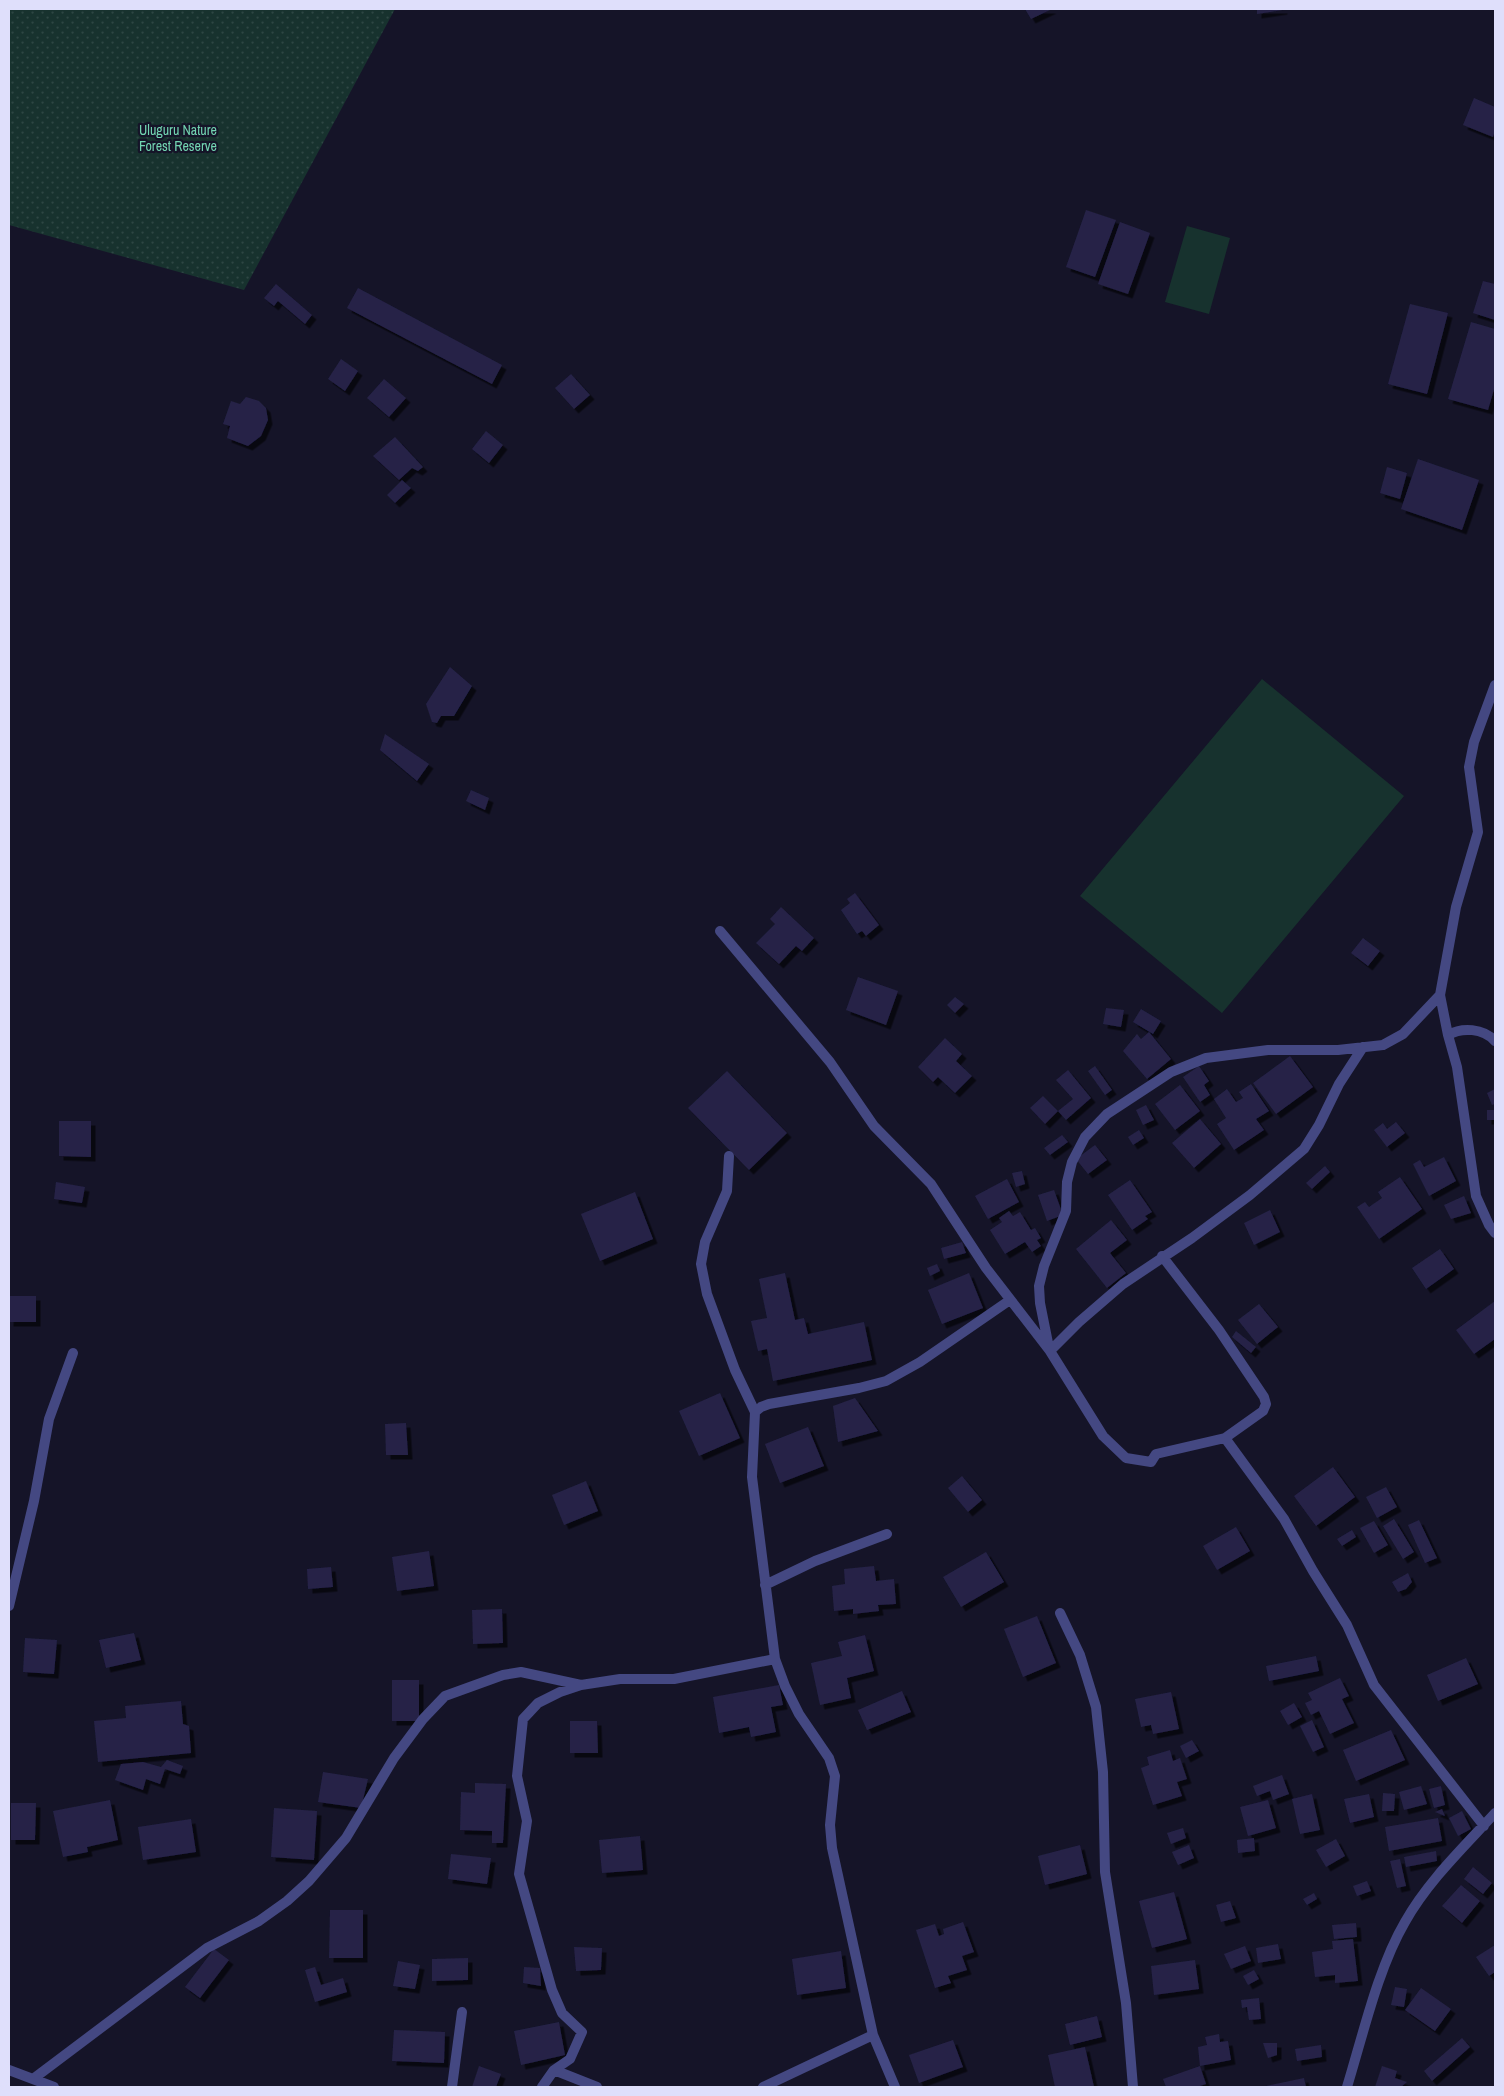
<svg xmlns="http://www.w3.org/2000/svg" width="1504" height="2096" viewBox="0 0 1504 2096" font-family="'Archivo Narrow',sans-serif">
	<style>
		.park { fill: url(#park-dots) }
		.pitch { fill: #17322e }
		.building { fill: #252247; filter: url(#shadow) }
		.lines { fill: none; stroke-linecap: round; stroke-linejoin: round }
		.minor { stroke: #444882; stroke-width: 10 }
		.labels { text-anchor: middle; stroke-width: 4.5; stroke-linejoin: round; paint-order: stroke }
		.park-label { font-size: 14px; fill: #72d4b1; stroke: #151428 }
	</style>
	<defs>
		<pattern id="park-dots" width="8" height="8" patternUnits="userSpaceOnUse" patternTransform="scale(1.25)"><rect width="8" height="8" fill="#17322e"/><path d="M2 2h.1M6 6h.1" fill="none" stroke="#2d4643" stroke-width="1.8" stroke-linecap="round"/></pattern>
		<filter id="shadow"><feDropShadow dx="4.5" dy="4.5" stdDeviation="0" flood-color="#0009"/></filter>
	</defs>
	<rect width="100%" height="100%" fill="#151428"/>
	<path class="park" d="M 9,9 L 395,9 L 244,290 L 9,225 Z"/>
	<path class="pitch" d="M 1187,226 L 1230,238 L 1209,314 L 1165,302 Z
		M 1262,679 L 1404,796 L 1222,1013 L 1080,896 Z"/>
	<path class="building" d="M 1025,9 L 1052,9 L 1031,19 Z
		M 1257,9 L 1283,9 L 1283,10 L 1257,14 Z
		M 1474,98 L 1495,107 L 1495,131 L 1493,137 L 1463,125 Z
		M 1086,210 L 1116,220 L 1095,277 L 1066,267 Z
		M 1120,222 L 1150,233 L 1128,294 L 1098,284 Z
		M 1483,281 L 1495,284 L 1495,320 L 1473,313 Z
		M 276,284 L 312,315 L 305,324 L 278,301 L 274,306 L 264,298 Z
		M 358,288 L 502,365 L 492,384 L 347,308 Z
		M 1410,304 L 1448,313 L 1427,394 L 1388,384 Z
		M 1471,322 L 1495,329 L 1495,386 L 1488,410 L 1448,399 Z
		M 341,359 L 358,371 L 345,391 L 328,379 Z
		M 571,374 L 590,395 L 574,409 L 555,388 Z
		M 384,379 L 406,398 L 389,417 L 367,398 Z
		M 246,397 L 259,401 L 266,408 L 268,420 L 261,436 L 248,446 L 227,438 L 230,426 L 223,424 L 231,401 L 240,404 Z
		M 486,431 L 503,445 L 489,463 L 472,449 Z
		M 395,437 L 423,467 L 418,471 L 412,468 L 399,480 L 373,456 Z
		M 1418,459 L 1479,480 L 1462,530 L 1401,509 Z
		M 1387,467 L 1407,473 L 1400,499 L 1380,493 Z
		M 402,480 L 411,488 L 395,503 L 387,495 Z
		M 450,667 L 472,686 L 454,716 L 441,716 L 437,723 L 432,722 L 426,704 Z
		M 385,734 L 429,764 L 417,781 L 380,750 Z
		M 471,790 L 489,798 L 485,810 L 466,801 Z
		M 855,893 L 879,925 L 866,936 L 862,931 L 857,934 L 841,910 L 850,903 L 847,899 Z
		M 781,907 L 814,938 L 802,951 L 796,946 L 779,964 L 756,943 L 775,924 L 770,919 Z
		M 1363,938 L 1380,951 L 1368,966 L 1351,953 Z
		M 858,977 L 898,991 L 886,1025 L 846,1010 Z
		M 955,997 L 964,1004 L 955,1013 L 947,1005 Z
		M 1106,1008 L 1124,1010 L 1121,1027 L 1103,1024 Z
		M 1141,1009 L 1161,1021 L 1153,1034 L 1133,1022 Z
		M 1149,1032 L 1171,1059 L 1147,1079 L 1123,1051 L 1137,1034 L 1141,1039 Z
		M 945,1038 L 962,1054 L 956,1061 L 972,1076 L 955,1093 L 938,1077 L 933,1082 L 918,1067 Z
		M 1290,1056 L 1313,1087 L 1276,1114 L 1253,1083 Z
		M 1095,1066 L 1112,1090 L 1105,1095 L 1088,1071 Z
		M 1199,1066 L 1209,1081 L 1204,1085 L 1210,1095 L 1200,1102 L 1183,1077 Z
		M 1068,1070 L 1091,1098 L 1066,1120 L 1058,1111 L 1073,1099 L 1056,1080 Z
		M 727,1071 L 787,1133 L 749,1170 L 688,1108 Z
		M 1251,1084 L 1269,1111 L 1256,1119 L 1264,1130 L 1234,1150 L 1217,1124 L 1226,1118 L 1214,1099 L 1227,1089 L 1236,1102 L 1243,1098 L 1239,1092 Z
		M 1180,1085 L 1200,1111 L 1175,1130 L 1155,1104 Z
		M 1495,1089 L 1495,1104 L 1492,1105 L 1487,1093 Z
		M 1043,1096 L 1058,1111 L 1045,1124 L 1030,1108 Z
		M 1146,1105 L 1154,1120 L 1143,1125 L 1136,1110 Z
		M 1487,1110 L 1495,1110 L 1495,1120 L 1487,1120 Z
		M 1200,1119 L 1221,1144 L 1194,1168 L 1172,1143 Z
		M 59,1121 L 91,1121 L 91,1157 L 59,1156 Z
		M 1396,1122 L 1405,1133 L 1387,1147 L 1374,1130 L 1383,1123 L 1387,1129 Z
		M 1139,1130 L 1144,1138 L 1133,1145 L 1128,1137 Z
		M 1062,1135 L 1068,1142 L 1050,1155 L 1044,1148 Z
		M 1095,1145 L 1107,1160 L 1088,1174 L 1076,1159 Z
		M 1444,1157 L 1456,1181 L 1429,1196 L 1413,1164 L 1420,1160 L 1424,1167 Z
		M 1325,1166 L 1330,1172 L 1312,1189 L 1306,1183 Z
		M 1022,1171 L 1025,1184 L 1016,1187 L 1012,1173 Z
		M 1400,1177 L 1422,1209 L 1379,1239 L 1357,1207 L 1365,1202 L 1369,1207 L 1382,1198 L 1378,1192 Z
		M 1007,1179 L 1019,1202 L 988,1219 L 975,1196 Z
		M 1130,1180 L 1152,1212 L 1145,1216 L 1148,1219 L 1132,1230 L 1108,1195 Z
		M 56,1182 L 85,1187 L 82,1203 L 54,1199 Z
		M 1054,1190 L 1063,1215 L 1047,1221 L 1038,1195 Z
		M 635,1192 L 653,1239 L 600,1261 L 581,1214 Z
		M 1464,1196 L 1471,1213 L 1451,1219 L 1444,1205 Z
		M 1270,1210 L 1280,1232 L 1254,1245 L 1244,1223 Z
		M 1009,1211 L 1013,1216 L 1020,1212 L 1031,1230 L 1035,1228 L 1041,1238 L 1037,1240 L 1041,1246 L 1032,1252 L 1025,1242 L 1005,1254 L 990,1230 L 1002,1222 L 999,1218 Z
		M 1111,1220 L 1127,1240 L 1110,1253 L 1126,1273 L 1107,1288 L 1076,1249 Z
		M 962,1242 L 966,1253 L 944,1259 L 941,1248 Z
		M 1440,1249 L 1454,1269 L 1426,1289 L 1412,1268 Z
		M 937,1264 L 940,1271 L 930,1276 L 927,1268 Z
		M 785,1273 L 795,1320 L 804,1318 L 808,1334 L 864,1322 L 872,1360 L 773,1381 L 767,1349 L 758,1351 L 751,1321 L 767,1318 L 759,1279 Z
		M 969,1273 L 983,1308 L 942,1324 L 928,1290 Z
		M 10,1296 L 36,1296 L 36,1322 L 9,1322 Z
		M 1495,1301 L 1495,1339 L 1474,1354 L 1456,1330 Z
		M 1259,1304 L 1278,1327 L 1257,1344 L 1238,1320 Z
		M 1236,1331 L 1256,1347 L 1251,1353 L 1232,1337 Z
		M 720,1393 L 740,1438 L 699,1456 L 679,1411 Z
		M 855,1398 L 878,1431 L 838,1442 L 833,1406 Z
		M 406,1423 L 408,1455 L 386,1455 L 385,1424 Z
		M 808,1427 L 824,1466 L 780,1483 L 765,1444 Z
		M 1333,1467 L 1355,1497 L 1316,1526 L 1294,1496 Z
		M 962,1476 L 982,1500 L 968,1512 L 948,1488 Z
		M 586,1481 L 598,1511 L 564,1525 L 552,1495 Z
		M 1386,1487 L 1397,1507 L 1377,1518 L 1366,1497 Z
		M 1394,1519 L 1414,1552 L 1403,1559 L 1383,1526 Z
		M 1419,1520 L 1437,1558 L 1425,1563 L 1408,1525 Z
		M 1374,1521 L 1388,1545 L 1374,1553 L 1360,1528 Z
		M 1236,1527 L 1250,1551 L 1217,1570 L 1203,1546 Z
		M 1352,1530 L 1356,1537 L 1342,1546 L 1337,1539 Z
		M 429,1551 L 434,1586 L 397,1591 L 392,1557 Z
		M 986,1552 L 1004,1582 L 961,1607 L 943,1577 Z
		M 874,1566 L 876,1581 L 894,1579 L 896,1604 L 878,1605 L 879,1611 L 853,1614 L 853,1609 L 834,1611 L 832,1586 L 845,1584 L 844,1569 Z
		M 331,1567 L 333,1587 L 308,1589 L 307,1569 Z
		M 1408,1573 L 1412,1582 L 1406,1589 L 1398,1592 L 1392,1582 Z
		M 502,1609 L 503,1643 L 473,1644 L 472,1610 Z
		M 1037,1616 L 1056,1663 L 1023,1677 L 1004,1629 Z
		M 134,1633 L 141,1660 L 106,1668 L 99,1640 Z
		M 865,1635 L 874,1671 L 847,1678 L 851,1698 L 820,1705 L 811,1663 L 842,1656 L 838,1642 Z
		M 25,1638 L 57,1640 L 54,1674 L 23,1672 Z
		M 1316,1656 L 1319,1671 L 1269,1681 L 1266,1666 Z
		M 1466,1658 L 1478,1684 L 1438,1701 L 1427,1675 Z
		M 1340,1678 L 1349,1696 L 1342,1699 L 1354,1723 L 1330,1734 L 1319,1711 L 1311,1715 L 1305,1703 L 1312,1700 L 1308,1693 Z
		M 392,1680 L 419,1680 L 419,1721 L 392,1721 Z
		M 779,1685 L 783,1705 L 771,1707 L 776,1732 L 751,1737 L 749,1727 L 719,1733 L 713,1697 Z
		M 902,1691 L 911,1712 L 867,1730 L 858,1710 Z
		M 1171,1692 L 1179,1729 L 1153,1734 L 1151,1725 L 1141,1727 L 1135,1699 Z
		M 181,1701 L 183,1724 L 189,1726 L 191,1753 L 98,1762 L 94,1721 L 126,1718 L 125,1706 Z
		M 1294,1703 L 1302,1717 L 1288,1725 L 1280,1711 Z
		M 1312,1720 L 1324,1747 L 1313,1752 L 1300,1726 Z
		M 570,1721 L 597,1721 L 598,1753 L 570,1753 Z
		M 1391,1730 L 1405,1760 L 1356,1781 L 1343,1750 Z
		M 1192,1740 L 1199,1751 L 1186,1758 L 1180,1746 Z
		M 1170,1750 L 1173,1761 L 1180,1758 L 1187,1779 L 1177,1782 L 1182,1796 L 1153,1805 L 1141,1768 L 1149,1765 L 1147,1757 Z
		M 167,1760 L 183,1766 L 180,1774 L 165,1769 L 160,1784 L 146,1779 L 143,1790 L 115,1780 L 121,1764 L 143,1762 L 161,1767 Z
		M 323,1772 L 368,1779 L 361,1808 L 318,1802 Z
		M 1282,1775 L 1289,1794 L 1273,1800 L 1270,1791 L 1257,1796 L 1253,1786 Z
		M 475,1783 L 506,1784 L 503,1843 L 492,1843 L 492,1831 L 460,1830 L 461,1792 L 475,1793 Z
		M 1421,1786 L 1427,1804 L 1404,1810 L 1399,1792 Z
		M 1441,1786 L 1445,1805 L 1434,1808 L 1429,1789 Z
		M 1383,1793 L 1395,1794 L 1394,1811 L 1382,1811 Z
		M 1312,1794 L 1320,1830 L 1300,1834 L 1292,1799 Z
		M 1369,1794 L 1374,1817 L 1350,1823 L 1344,1799 Z
		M 110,1800 L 118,1840 L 87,1847 L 88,1852 L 63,1857 L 53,1811 Z
		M 1268,1800 L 1276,1828 L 1248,1836 L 1240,1807 Z
		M 11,1803 L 36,1803 L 35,1840 L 11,1840 Z
		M 274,1808 L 317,1811 L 314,1860 L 271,1857 Z
		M 1442,1809 L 1445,1816 L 1435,1812 Z
		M 1462,1811 L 1471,1829 L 1458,1836 L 1449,1818 Z
		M 1438,1818 L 1442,1841 L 1389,1851 L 1385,1827 Z
		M 191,1819 L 196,1852 L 143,1860 L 138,1827 Z
		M 1183,1828 L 1186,1838 L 1171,1844 L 1167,1833 Z
		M 640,1836 L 643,1870 L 602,1873 L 599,1840 Z
		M 1254,1838 L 1255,1851 L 1238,1853 L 1237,1840 Z
		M 1336,1839 L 1345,1856 L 1326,1867 L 1316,1850 Z
		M 1080,1845 L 1087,1874 L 1045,1885 L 1038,1856 Z
		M 1189,1845 L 1194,1858 L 1178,1865 L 1172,1852 Z
		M 1436,1851 L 1437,1861 L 1406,1867 L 1404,1857 Z
		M 451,1854 L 491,1858 L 487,1884 L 448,1879 Z
		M 1400,1859 L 1406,1886 L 1397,1888 L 1390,1861 Z
		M 1473,1867 L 1492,1883 L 1483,1894 L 1464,1879 Z
		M 1367,1881 L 1371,1891 L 1357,1896 L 1353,1886 Z
		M 1461,1885 L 1480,1901 L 1462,1923 L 1442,1906 Z
		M 1174,1892 L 1187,1939 L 1152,1948 L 1139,1901 Z
		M 1314,1893 L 1317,1899 L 1307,1905 L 1303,1899 Z
		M 1230,1901 L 1236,1918 L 1221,1922 L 1216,1905 Z
		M 330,1910 L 363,1910 L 363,1958 L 329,1958 Z
		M 963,1922 L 974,1952 L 962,1956 L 967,1970 L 948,1976 L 951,1983 L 935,1988 L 916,1930 L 935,1924 L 939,1936 L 944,1934 L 943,1929 Z
		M 1356,1923 L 1357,1937 L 1334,1939 L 1332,1925 Z
		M 1353,1939 L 1358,1981 L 1335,1983 L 1335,1975 L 1315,1977 L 1312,1952 L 1333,1949 L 1332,1941 Z
		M 1278,1944 L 1281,1959 L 1258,1963 L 1256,1948 Z
		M 1495,1945 L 1495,1972 L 1489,1976 L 1476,1957 Z
		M 1245,1946 L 1251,1961 L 1231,1969 L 1224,1954 Z
		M 574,1947 L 602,1948 L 601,1970 L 576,1971 Z
		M 214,1949 L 229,1960 L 200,1998 L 185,1987 Z
		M 841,1951 L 846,1988 L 797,1995 L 792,1959 Z
		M 468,1958 L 468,1980 L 432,1981 L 432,1959 Z
		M 1195,1960 L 1199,1989 L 1154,1995 L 1151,1966 Z
		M 398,1961 L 420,1965 L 415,1989 L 393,1986 Z
		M 315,1967 L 321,1985 L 343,1978 L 347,1992 L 315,2002 L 305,1970 Z
		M 524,1967 L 540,1968 L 541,1986 L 523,1983 Z
		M 1254,1970 L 1259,1979 L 1248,1985 L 1243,1976 Z
		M 1395,1987 L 1407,1989 L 1404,2007 L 1391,2005 Z
		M 1421,1988 L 1451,2009 L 1435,2031 L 1405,2010 Z
		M 1259,1998 L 1261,2019 L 1249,2020 L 1247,2007 L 1242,2008 L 1241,2000 Z
		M 1097,2016 L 1102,2037 L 1070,2045 L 1065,2024 Z
		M 559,2022 L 565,2055 L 521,2065 L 514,2031 Z
		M 394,2030 L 445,2032 L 444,2063 L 392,2061 Z
		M 1219,2034 L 1220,2042 L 1228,2041 L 1231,2060 L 1200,2066 L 1198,2047 L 1207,2045 L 1205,2037 Z
		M 1462,2038 L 1470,2047 L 1432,2081 L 1424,2071 Z
		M 953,2040 L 963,2067 L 919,2083 L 909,2055 Z
		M 1263,2043 L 1277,2043 L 1277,2055 L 1268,2058 Z
		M 1321,2045 L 1322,2057 L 1297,2061 L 1295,2049 Z
		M 1085,2047 L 1094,2087 L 1055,2087 L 1048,2055 Z
		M 479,2066 L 501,2074 L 496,2087 L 472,2087 Z
		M 1200,2066 L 1206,2084 L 1197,2087 L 1166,2087 L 1163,2079 Z
		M 1382,2066 L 1397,2071 L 1395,2078 L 1407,2082 L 1401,2087 L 1375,2087 Z
		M 1304,2078 L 1306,2087 L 1266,2087 L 1266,2086 Z"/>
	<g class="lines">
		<path class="minor" d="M 1495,685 L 1474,742 L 1469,767 L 1478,832 L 1456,907 L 1440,995 L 1448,1035 L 1457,1067 L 1476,1196 L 1489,1225 L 1495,1233
			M 720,931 L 830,1062 L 874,1126 L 931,1184 L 986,1268 L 1050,1351 L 1103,1436 L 1126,1458 L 1151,1462 L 1156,1454 L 1225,1438 L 1284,1519 L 1313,1571 L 1347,1625 L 1374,1685 L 1484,1826
			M 1448,1035 C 1462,1027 1483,1028 1495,1041
			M 729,1156 L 727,1191 L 705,1242 L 701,1264 L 707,1294 L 735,1370 L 755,1412
			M 1162,1256 L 1219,1330 L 1264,1397 L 1266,1404 L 1263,1411 L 1225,1438
			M 1049,1348 L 1040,1303 L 1039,1286 L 1044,1266 L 1066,1211 L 1067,1182 L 1072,1162 L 1085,1137 L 1107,1114 L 1171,1072 L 1206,1058 L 1268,1050 L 1338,1050 L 1383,1045 L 1403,1034 L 1440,995
			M 1050,1351 L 1079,1322 L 1123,1284 L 1192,1238 L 1250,1195 L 1304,1149 L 1319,1125 L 1339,1084 L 1363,1047
			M 765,1585 L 815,1561 L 887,1534
			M 9,1606 L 34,1501 L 49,1419 L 73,1353
			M 1060,1613 L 1080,1655 L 1096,1707 L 1103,1772 L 1105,1872 L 1126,2003 L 1133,2087
			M 9,2070 L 54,2087
			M 554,2070 L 597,2087
			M 33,2079 L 207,1948 L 259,1921 L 287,1901 L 309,1881 L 346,1838 L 394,1758 L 423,1719 L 445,1696 L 503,1675 L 521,1672 L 581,1685
			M 452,2087 L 462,2012
			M 542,2087 L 554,2070 L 570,2059 L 582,2032 L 562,2013 L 552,1990 L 519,1874 L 527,1821 L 517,1776 L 523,1719 L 538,1703 L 560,1692 L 581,1685 L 620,1679 L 674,1679 L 775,1659
			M 763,2087 L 873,2035
			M 895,2087 L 873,2035 L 832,1848 L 830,1825 L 835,1776 L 829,1758 L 799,1714 L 785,1686 L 775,1659 L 752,1477 L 755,1412 L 761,1407 L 769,1404 L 859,1388 L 886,1381 L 920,1362 L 1010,1300
			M 1347,2087 C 1363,2035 1378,1968 1405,1922 C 1428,1881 1464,1847 1495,1813"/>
	</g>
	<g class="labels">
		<g class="park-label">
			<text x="178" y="135">Uluguru Nature<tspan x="178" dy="16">Forest Reserve</tspan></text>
		</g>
	</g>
	<rect width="1504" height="2096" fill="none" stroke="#dfdffb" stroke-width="20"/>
</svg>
